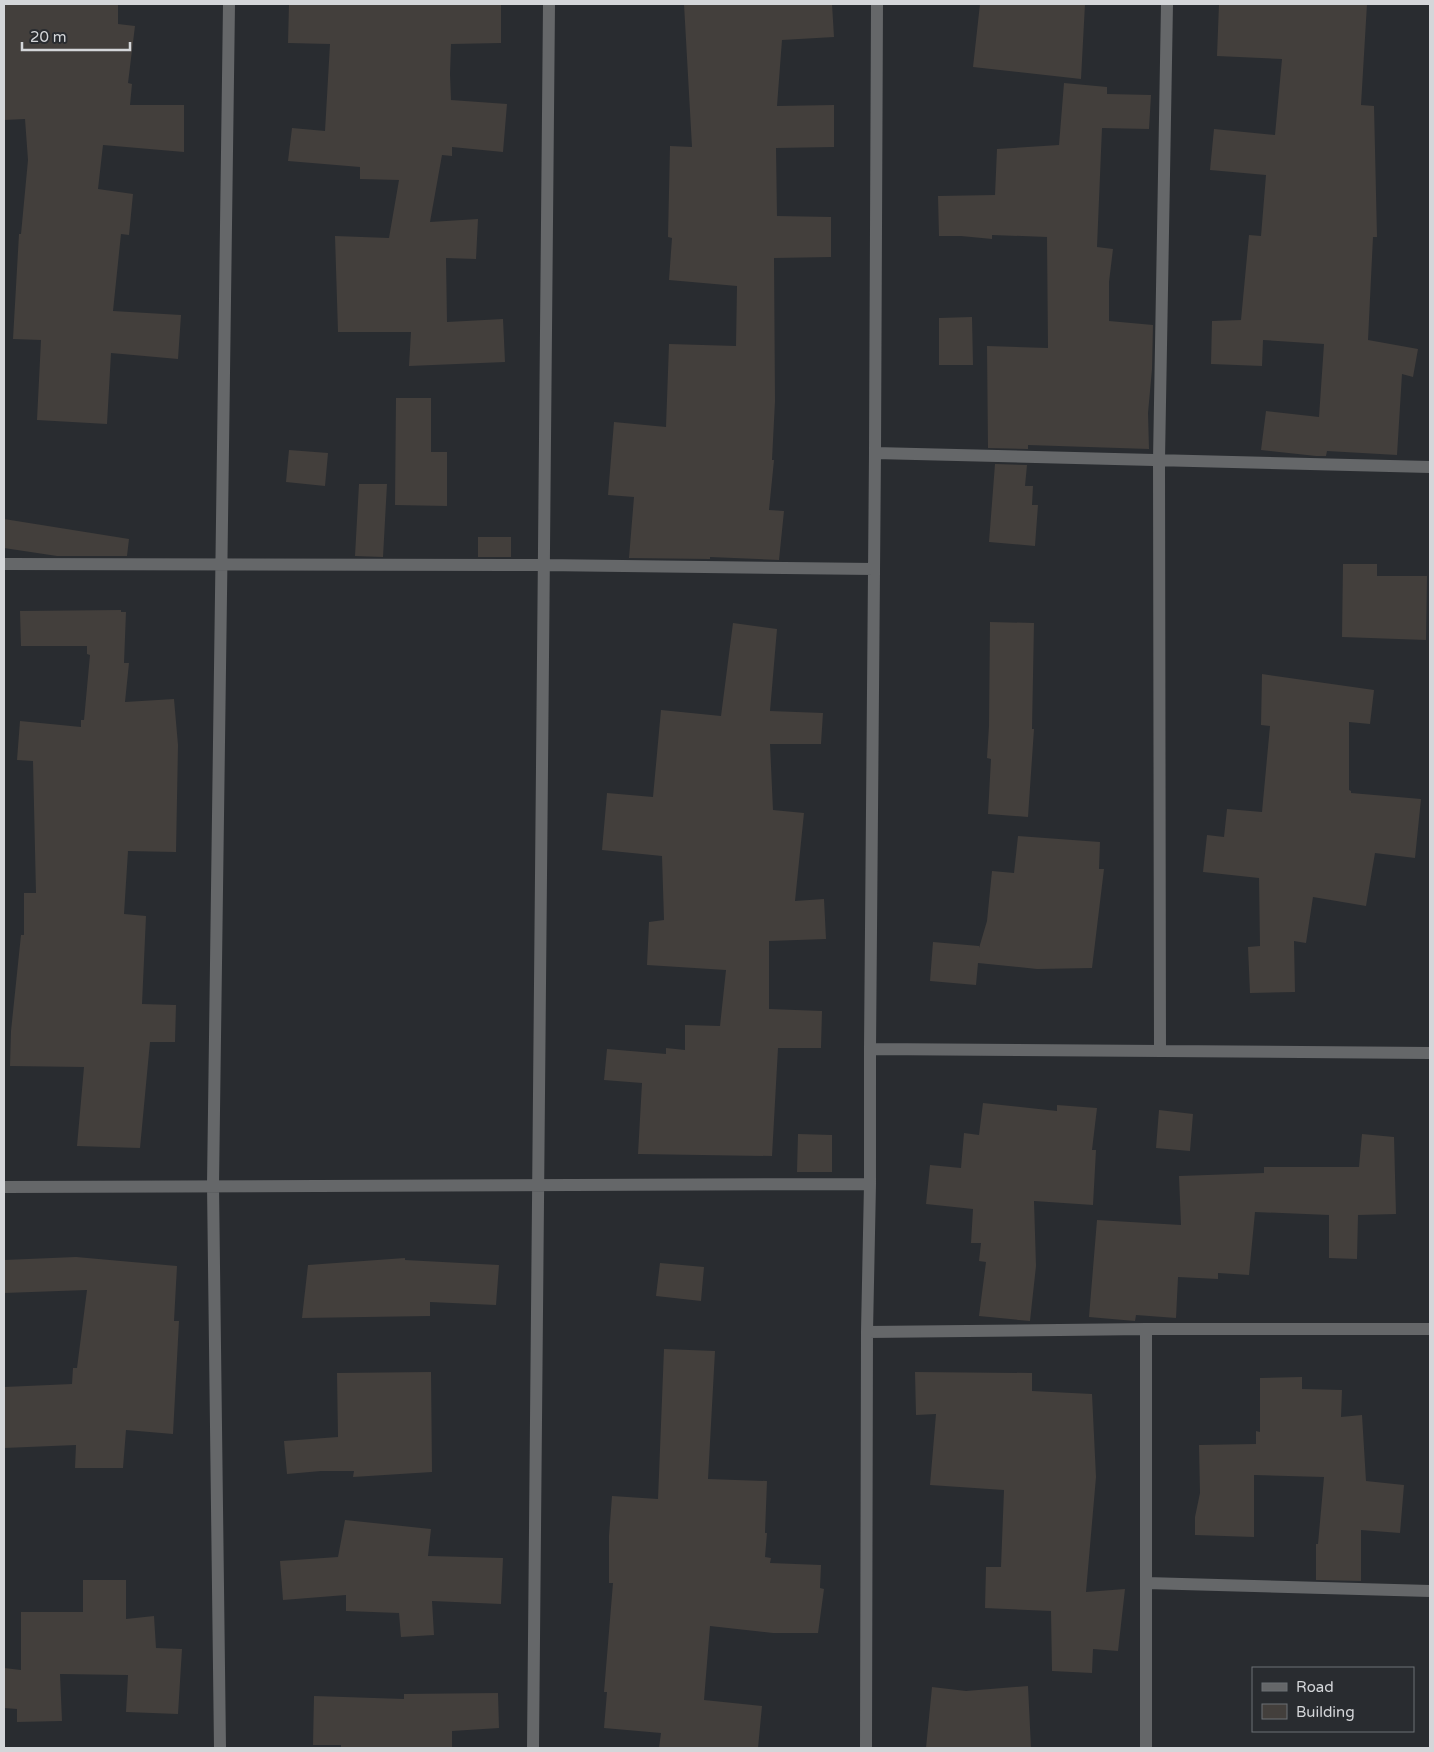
<svg xmlns="http://www.w3.org/2000/svg" width="1434" height="1752" viewBox="0 0 1434 1752" font-family="'Varela Round',sans-serif">
	<style>
		.building { fill: #433f3c }
		.lines { fill: none; stroke-linecap: round; stroke-linejoin: round }
		.minor { stroke: #656769; stroke-width: 12 }
	</style>
	<rect width="100%" height="100%" fill="#292c30"/>
	<path class="building" d="M 4,4 L 118,4 L 118,24 L 135,26 L 128,83 L 132,84 L 130,105 L 184,105 L 184,152 L 103,145 L 98,189 L 133,194 L 129,235 L 121,234 L 113,311 L 181,315 L 178,359 L 111,353 L 107,424 L 37,420 L 41,340 L 13,339 L 19,234 L 21,234 L 28,160 L 25,119 L 4,120 Z
		M 289,4 L 501,4 L 501,43 L 451,44 L 450,74 L 451,100 L 507,104 L 503,152 L 452,147 L 452,156 L 442,155 L 430,222 L 478,219 L 476,259 L 446,258 L 447,322 L 503,319 L 505,362 L 409,366 L 411,332 L 338,332 L 335,236 L 389,238 L 399,180 L 360,179 L 360,167 L 288,161 L 292,128 L 325,131 L 330,44 L 288,43 Z
		M 684,4 L 832,4 L 834,37 L 782,40 L 777,106 L 834,105 L 834,147 L 776,148 L 777,216 L 831,217 L 831,257 L 774,258 L 775,401 L 772,460 L 774,460 L 769,510 L 784,511 L 779,560 L 710,557 L 710,559 L 629,558 L 634,497 L 608,495 L 614,422 L 666,427 L 669,344 L 736,346 L 737,286 L 669,280 L 672,238 L 668,237 L 670,146 L 692,147 Z
		M 980,4 L 1085,4 L 1081,79 L 973,67 Z
		M 1219,4 L 1367,4 L 1361,105 L 1374,106 L 1377,237 L 1373,237 L 1368,340 L 1418,349 L 1413,377 L 1402,374 L 1397,455 L 1327,451 L 1326,456 L 1316,456 L 1261,450 L 1266,411 L 1319,417 L 1324,344 L 1263,340 L 1262,366 L 1211,364 L 1212,321 L 1241,320 L 1249,235 L 1261,236 L 1266,175 L 1210,170 L 1214,129 L 1275,135 L 1282,59 L 1217,56 Z
		M 1064,83 L 1107,87 L 1107,94 L 1151,95 L 1149,129 L 1102,128 L 1097,247 L 1113,249 L 1109,282 L 1109,321 L 1153,325 L 1152,369 L 1148,413 L 1149,449 L 1028,445 L 1028,449 L 988,448 L 987,346 L 1048,348 L 1047,237 L 992,235 L 992,239 L 961,236 L 939,236 L 938,196 L 995,195 L 997,149 L 1059,145 Z
		M 972,317 L 973,365 L 939,365 L 939,318 Z
		M 396,398 L 431,398 L 431,452 L 447,452 L 447,506 L 395,505 Z
		M 289,450 L 328,453 L 325,486 L 286,482 Z
		M 995,464 L 1027,465 L 1025,486 L 1033,486 L 1032,505 L 1038,505 L 1035,546 L 989,542 Z
		M 359,484 L 387,484 L 383,557 L 355,556 Z
		M 4,519 L 129,539 L 127,556 L 57,556 L 4,548 Z
		M 478,537 L 511,537 L 511,557 L 478,557 Z
		M 1343,564 L 1377,564 L 1377,576 L 1427,576 L 1426,640 L 1342,637 Z
		M 121,610 L 121,612 L 126,612 L 124,663 L 129,663 L 125,702 L 174,699 L 178,745 L 176,852 L 128,851 L 124,914 L 146,916 L 142,1004 L 176,1005 L 175,1042 L 150,1042 L 140,1148 L 77,1146 L 84,1067 L 10,1066 L 11,1031 L 21,935 L 24,935 L 24,893 L 36,893 L 33,761 L 17,760 L 20,721 L 81,727 L 81,720 L 84,720 L 90,655 L 87,654 L 87,646 L 21,646 L 20,611 Z
		M 990,622 L 1034,623 L 1032,729 L 1034,729 L 1028,817 L 988,814 L 991,759 L 987,758 L 989,726 Z
		M 733,623 L 777,629 L 770,711 L 823,713 L 821,744 L 770,744 L 773,810 L 804,813 L 795,901 L 824,899 L 826,939 L 769,941 L 769,1009 L 822,1011 L 821,1048 L 778,1048 L 772,1156 L 638,1154 L 642,1083 L 604,1080 L 607,1049 L 666,1054 L 666,1048 L 685,1050 L 685,1025 L 720,1026 L 726,970 L 647,965 L 649,922 L 664,920 L 662,856 L 602,850 L 607,793 L 653,797 L 661,710 L 721,716 Z
		M 1262,674 L 1374,690 L 1370,724 L 1349,722 L 1349,790 L 1351,791 L 1351,793 L 1421,799 L 1415,858 L 1375,853 L 1366,906 L 1313,897 L 1306,943 L 1294,941 L 1295,992 L 1250,993 L 1248,947 L 1260,946 L 1259,878 L 1203,872 L 1207,835 L 1224,837 L 1227,809 L 1262,812 L 1270,726 L 1261,725 Z
		M 1018,836 L 1100,842 L 1099,869 L 1104,869 L 1092,968 L 1037,969 L 978,963 L 976,985 L 930,981 L 933,942 L 979,946 L 979,948 L 987,921 L 992,871 L 1014,873 Z
		M 983,1103 L 1057,1111 L 1057,1105 L 1097,1108 L 1092,1150 L 1096,1150 L 1093,1205 L 1034,1201 L 1036,1266 L 1030,1321 L 979,1316 L 986,1262 L 979,1261 L 981,1243 L 971,1243 L 973,1209 L 926,1204 L 930,1165 L 961,1168 L 964,1133 L 979,1135 Z
		M 1159,1110 L 1193,1114 L 1190,1151 L 1156,1148 Z
		M 798,1134 L 832,1135 L 832,1172 L 797,1172 Z
		M 1362,1134 L 1394,1137 L 1396,1214 L 1358,1215 L 1357,1259 L 1329,1258 L 1329,1215 L 1255,1212 L 1249,1275 L 1218,1273 L 1218,1279 L 1178,1277 L 1176,1318 L 1136,1315 L 1135,1321 L 1089,1317 L 1097,1220 L 1181,1225 L 1179,1176 L 1264,1173 L 1264,1167 L 1359,1167 Z
		M 76,1257 L 177,1266 L 174,1321 L 179,1321 L 173,1434 L 126,1430 L 123,1468 L 75,1468 L 76,1445 L 4,1448 L 4,1387 L 72,1384 L 73,1368 L 77,1368 L 87,1290 L 4,1293 L 4,1260 Z
		M 405,1258 L 405,1260 L 499,1265 L 496,1305 L 430,1302 L 430,1316 L 302,1318 L 308,1265 Z
		M 660,1263 L 704,1267 L 701,1301 L 656,1296 Z
		M 664,1349 L 715,1351 L 708,1479 L 767,1481 L 765,1533 L 767,1533 L 765,1557 L 771,1558 L 770,1563 L 821,1565 L 820,1588 L 824,1589 L 818,1633 L 773,1633 L 710,1626 L 704,1700 L 762,1706 L 758,1748 L 659,1748 L 661,1733 L 604,1728 L 607,1692 L 604,1692 L 613,1583 L 609,1583 L 609,1536 L 612,1496 L 658,1499 Z
		M 431,1372 L 432,1472 L 353,1477 L 354,1471 L 321,1471 L 287,1474 L 284,1441 L 338,1437 L 337,1373 Z
		M 915,1372 L 1032,1373 L 1032,1391 L 1092,1394 L 1096,1477 L 1086,1592 L 1125,1589 L 1118,1651 L 1093,1649 L 1092,1673 L 1052,1671 L 1051,1611 L 985,1608 L 986,1567 L 1001,1567 L 1004,1490 L 930,1485 L 936,1414 L 916,1415 Z
		M 1302,1377 L 1302,1389 L 1342,1390 L 1341,1417 L 1362,1415 L 1366,1481 L 1404,1485 L 1400,1533 L 1361,1530 L 1361,1581 L 1316,1580 L 1316,1544 L 1318,1544 L 1324,1477 L 1254,1475 L 1254,1537 L 1195,1535 L 1195,1517 L 1200,1493 L 1199,1445 L 1256,1444 L 1256,1431 L 1260,1432 L 1260,1378 Z
		M 345,1520 L 431,1529 L 428,1556 L 503,1558 L 501,1604 L 432,1601 L 434,1635 L 401,1637 L 399,1613 L 346,1611 L 346,1595 L 283,1600 L 280,1561 L 338,1557 Z
		M 83,1580 L 126,1580 L 126,1619 L 154,1616 L 156,1648 L 182,1649 L 178,1714 L 126,1712 L 128,1675 L 60,1674 L 62,1721 L 17,1722 L 17,1709 L 4,1708 L 4,1668 L 21,1670 L 21,1612 L 83,1612 Z
		M 1028,1686 L 1031,1748 L 926,1748 L 932,1687 L 966,1691 Z
		M 498,1693 L 499,1728 L 452,1731 L 452,1748 L 341,1748 L 341,1745 L 313,1745 L 314,1696 L 404,1699 L 404,1694 Z"/>
	<g class="lines">
		<path class="minor" d="M 875,453 L 1430,467
			M 4,564 L 543,565 L 874,569
			M 870,1049 L 1430,1053
			M 1160,1051 L 1159,460 L 1167,4
			M 4,1187 L 870,1184
			M 867,1332 L 1146,1329 L 1430,1329
			M 1146,1583 L 1430,1591
			M 220,1748 L 213,1185 L 229,4
			M 533,1748 L 549,4
			M 866,1748 L 867,1332 L 870,1184 L 870,1049 L 875,453 L 877,4
			M 1146,1748 L 1146,1329"/>
	</g>
	<rect width="1434" height="1752" fill="none" stroke="#d4d6d9" stroke-width="10"/>
	<rect x="1252" y="1667" width="162" height="65" fill="#292c30" stroke="#6d7074"/>
	<rect x="1262" y="1683" width="25" height="8" fill="#656769" stroke="#6d7074"/>
	<text x="1296" y="1692" font-size="15" fill="#d4d6d9">Road</text>
	<rect x="1262" y="1704" width="25" height="15" fill="#433f3c" stroke="#6d7074"/>
	<text x="1296" y="1717" font-size="15" fill="#d4d6d9">Building</text>
	<path d="M22 42v8h108v-8" fill="none" stroke="#d4d6d9" stroke-width="2.5"/>
	<text x="30" y="42" font-size="15" fill="#d4d6d9" stroke="#292c30" stroke-width="4" paint-order="stroke">20 m</text>
</svg>
